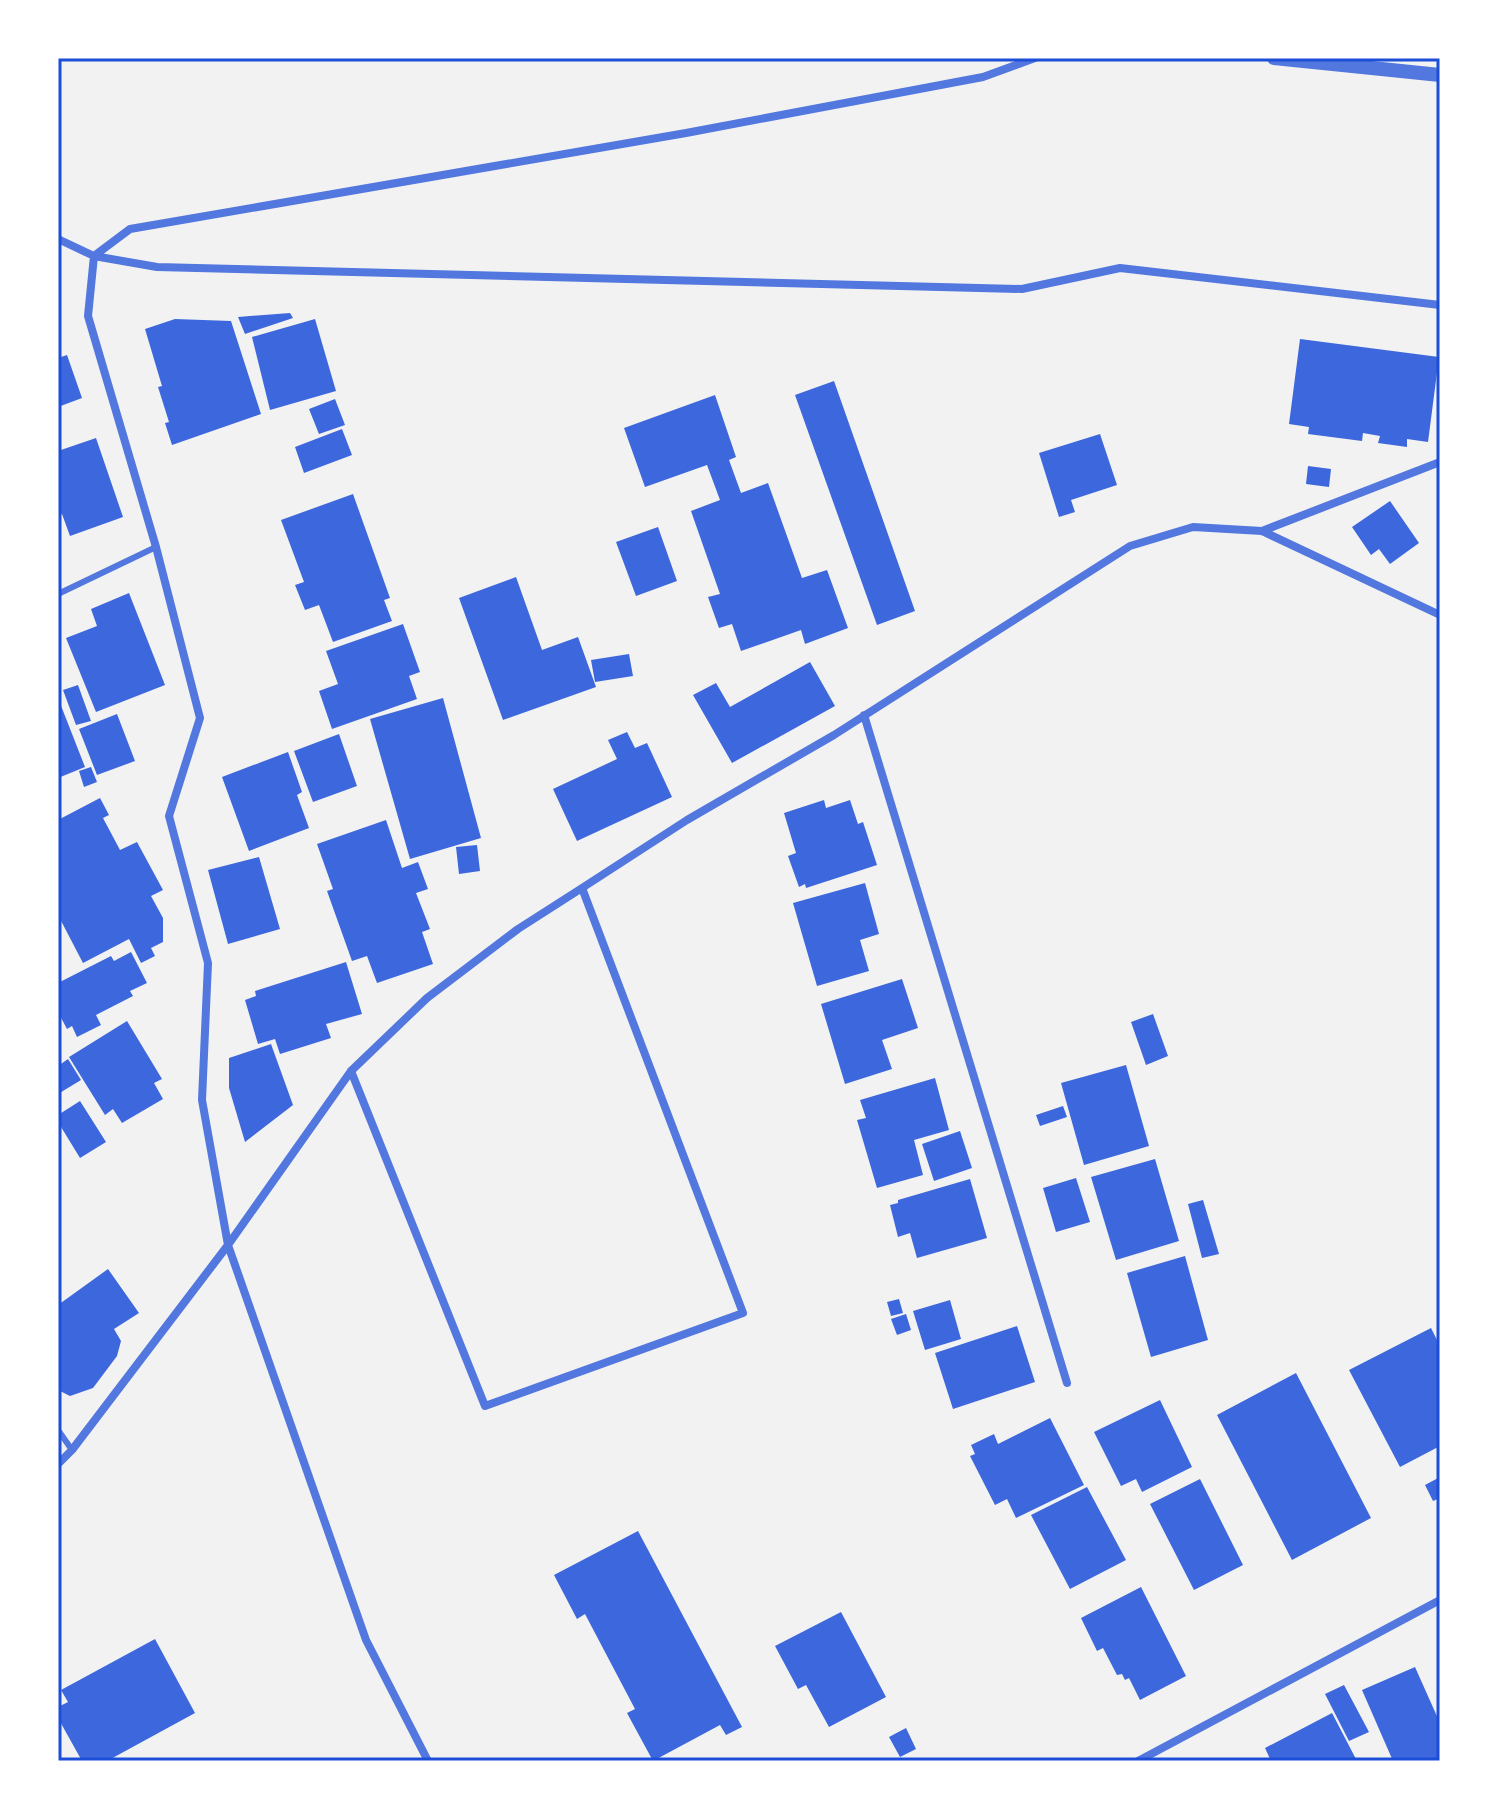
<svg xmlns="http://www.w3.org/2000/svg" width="1498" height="1819" viewBox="0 0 1498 1819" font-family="Barlow,sans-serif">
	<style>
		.building { fill: #3d67dc }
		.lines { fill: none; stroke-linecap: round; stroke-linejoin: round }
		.service { stroke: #5277de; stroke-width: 6 }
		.minor { stroke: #5277de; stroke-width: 8 }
		.tertiary { stroke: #5277de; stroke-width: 14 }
		.neatline { fill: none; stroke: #1d4ed8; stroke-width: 3 }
	</style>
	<rect width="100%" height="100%" fill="#f2f2f2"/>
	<path class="building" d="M 290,313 L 293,318 L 245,334 L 238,317 Z
		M 175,319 L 231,321 L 261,414 L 172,445 L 165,423 L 169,422 L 158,387 L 162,386 L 145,329 Z
		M 315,319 L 336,391 L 270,410 L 252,337 Z
		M 1300,339 L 1439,357 L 1428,442 L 1407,439 L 1407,447 L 1378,443 L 1380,436 L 1363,433 L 1362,441 L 1308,434 L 1309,427 L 1289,424 Z
		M 67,355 L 82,398 L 58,407 L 58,358 Z
		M 834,381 L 915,611 L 877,625 L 795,395 Z
		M 715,395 L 736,457 L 729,460 L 741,493 L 768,483 L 802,578 L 827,570 L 848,628 L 805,644 L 801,630 L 741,651 L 732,624 L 719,628 L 708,597 L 720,594 L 691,511 L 720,500 L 707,465 L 645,487 L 624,428 Z
		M 335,399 L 345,425 L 319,434 L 309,409 Z
		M 342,429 L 352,455 L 304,473 L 295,447 Z
		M 1100,434 L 1117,485 L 1071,500 L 1075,512 L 1059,517 L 1039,453 Z
		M 96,438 L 123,517 L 70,536 L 62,514 L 58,516 L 58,451 Z
		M 1308,466 L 1331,469 L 1329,487 L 1306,484 Z
		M 353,494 L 390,598 L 384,600 L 392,621 L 333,642 L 319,605 L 305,610 L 295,585 L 304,582 L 281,520 Z
		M 1390,501 L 1419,543 L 1390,564 L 1379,549 L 1371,555 L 1352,527 Z
		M 658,527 L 677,581 L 636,596 L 616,542 Z
		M 516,577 L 542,650 L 578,637 L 596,687 L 503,720 L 459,598 Z
		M 129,593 L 165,685 L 96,712 L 66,638 L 97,626 L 91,609 Z
		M 403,624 L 420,672 L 409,676 L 417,699 L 332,729 L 319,691 L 338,684 L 326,651 Z
		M 629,654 L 633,676 L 595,682 L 591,660 Z
		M 810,662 L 835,706 L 732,763 L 693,695 L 716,683 L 730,707 Z
		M 78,685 L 91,721 L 76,725 L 63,690 Z
		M 58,698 L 85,767 L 58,778 Z
		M 443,698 L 481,838 L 410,859 L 370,719 Z
		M 117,714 L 135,761 L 97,775 L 79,729 Z
		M 627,732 L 635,748 L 647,743 L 672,797 L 577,841 L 553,789 L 617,759 L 608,740 Z
		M 339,734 L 357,786 L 313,802 L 294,751 Z
		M 288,752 L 302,792 L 297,795 L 309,828 L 249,851 L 222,777 Z
		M 91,767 L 97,782 L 84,787 L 79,771 Z
		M 100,798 L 109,815 L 103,818 L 120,850 L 137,842 L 163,890 L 151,896 L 163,918 L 163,942 L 151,948 L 155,956 L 141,963 L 129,939 L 83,963 L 58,915 L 58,820 Z
		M 824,800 L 826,808 L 850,800 L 858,824 L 863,822 L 877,865 L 806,888 L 805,884 L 799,887 L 788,856 L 796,853 L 784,813 Z
		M 386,820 L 402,868 L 418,862 L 428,889 L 416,893 L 430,929 L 422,932 L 433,964 L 377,983 L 367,956 L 352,961 L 327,891 L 333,889 L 317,844 Z
		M 477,845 L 480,871 L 459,874 L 456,847 Z
		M 259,857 L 280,929 L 228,944 L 208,870 Z
		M 865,883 L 879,934 L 860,940 L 869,971 L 817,986 L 793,903 Z
		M 131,952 L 147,983 L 130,991 L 133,996 L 96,1015 L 101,1025 L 77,1037 L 72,1026 L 67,1029 L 58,1012 L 58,983 L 111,956 L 114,961 Z
		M 346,962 L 362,1014 L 326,1024 L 331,1038 L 280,1054 L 275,1039 L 258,1044 L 245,1000 L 256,996 L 255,991 Z
		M 902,979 L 918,1028 L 882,1040 L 892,1069 L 845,1084 L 821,1004 Z
		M 1153,1014 L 1168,1056 L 1146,1065 L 1131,1022 Z
		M 127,1021 L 162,1079 L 154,1083 L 163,1099 L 122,1123 L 113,1109 L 105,1115 L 69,1057 Z
		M 271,1044 L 293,1105 L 245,1142 L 229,1088 L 229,1058 Z
		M 68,1059 L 81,1080 L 58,1094 L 58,1066 Z
		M 1126,1065 L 1149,1146 L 1084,1165 L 1061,1083 Z
		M 935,1078 L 949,1130 L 914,1140 L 923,1175 L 877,1188 L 857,1120 L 866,1118 L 860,1100 Z
		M 80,1101 L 106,1142 L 80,1158 L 58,1122 L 58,1115 Z
		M 1063,1106 L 1067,1117 L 1040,1126 L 1036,1115 Z
		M 960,1131 L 972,1168 L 934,1181 L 922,1144 Z
		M 1155,1159 L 1179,1241 L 1116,1260 L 1091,1177 Z
		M 1076,1178 L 1090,1222 L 1056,1232 L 1043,1188 Z
		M 970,1179 L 987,1238 L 917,1258 L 910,1233 L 898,1237 L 890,1205 L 898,1203 L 898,1200 Z
		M 1203,1200 L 1219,1254 L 1202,1258 L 1188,1204 Z
		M 1185,1256 L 1208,1340 L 1151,1357 L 1127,1273 Z
		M 108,1269 L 139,1313 L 114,1329 L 121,1341 L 117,1356 L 93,1388 L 70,1396 L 58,1390 L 58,1305 Z
		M 899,1299 L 903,1313 L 891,1316 L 887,1302 Z
		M 950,1300 L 961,1339 L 925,1350 L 913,1311 Z
		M 906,1314 L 911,1330 L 897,1335 L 891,1319 Z
		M 1017,1326 L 1035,1382 L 953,1409 L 935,1353 Z
		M 1431,1328 L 1440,1346 L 1440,1446 L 1400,1467 L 1349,1370 Z
		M 1296,1373 L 1371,1518 L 1292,1560 L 1217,1415 Z
		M 1160,1400 L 1192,1467 L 1142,1492 L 1136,1479 L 1121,1486 L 1094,1432 Z
		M 1050,1418 L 1084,1485 L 1016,1518 L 1007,1499 L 995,1505 L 970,1456 L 975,1454 L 971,1445 L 994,1434 L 998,1444 Z
		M 1440,1477 L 1440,1498 L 1433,1501 L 1425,1485 Z
		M 1200,1479 L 1243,1565 L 1194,1590 L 1150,1504 Z
		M 1087,1487 L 1126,1560 L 1070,1589 L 1031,1515 Z
		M 638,1531 L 742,1727 L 726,1735 L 720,1725 L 653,1761 L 627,1713 L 635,1709 L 585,1614 L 577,1619 L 554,1575 Z
		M 1141,1587 L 1186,1676 L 1140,1700 L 1129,1678 L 1125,1680 L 1122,1674 L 1117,1675 L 1103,1648 L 1097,1651 L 1081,1618 Z
		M 841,1612 L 886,1697 L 829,1727 L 806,1685 L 798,1689 L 775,1646 Z
		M 155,1639 L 195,1713 L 107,1761 L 97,1761 L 96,1758 L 82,1761 L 58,1718 L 58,1707 L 68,1702 L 61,1690 Z
		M 1415,1667 L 1440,1723 L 1440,1761 L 1393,1761 L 1362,1690 Z
		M 1344,1685 L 1369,1732 L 1349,1741 L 1325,1694 Z
		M 1332,1713 L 1357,1761 L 1271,1761 L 1265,1748 Z
		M 906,1728 L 916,1749 L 900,1757 L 889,1737 Z"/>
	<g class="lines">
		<path class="service" d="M 58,594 L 156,547
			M 58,1430 L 72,1450"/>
		<path class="minor" d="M 58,239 L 94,256 L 157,267 L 1022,289 L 1120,268 L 1440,305
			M 1262,531 L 1440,462
			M 864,715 L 1067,1383
			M 351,1071 L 485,1406 L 743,1313 L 582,888
			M 58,1464 L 72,1450 L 228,1245 L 351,1071 L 427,998 L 518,929 L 582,888 L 687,820 L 834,735 L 1130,546 L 1193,527 L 1262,531 L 1440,615
			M 428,1761 L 366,1640 L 228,1245 L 202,1100 L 208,963 L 169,816 L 200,718 L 156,547 L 88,316 L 94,256 L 130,229 L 686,133 L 983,77 L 1035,58
			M 1138,1761 L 1440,1600"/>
		<path class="tertiary" d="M 1274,58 L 1440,75"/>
	</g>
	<rect width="1498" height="1819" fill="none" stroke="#ffffff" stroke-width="120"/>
	<rect x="60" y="60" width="1378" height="1699" class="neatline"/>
</svg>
